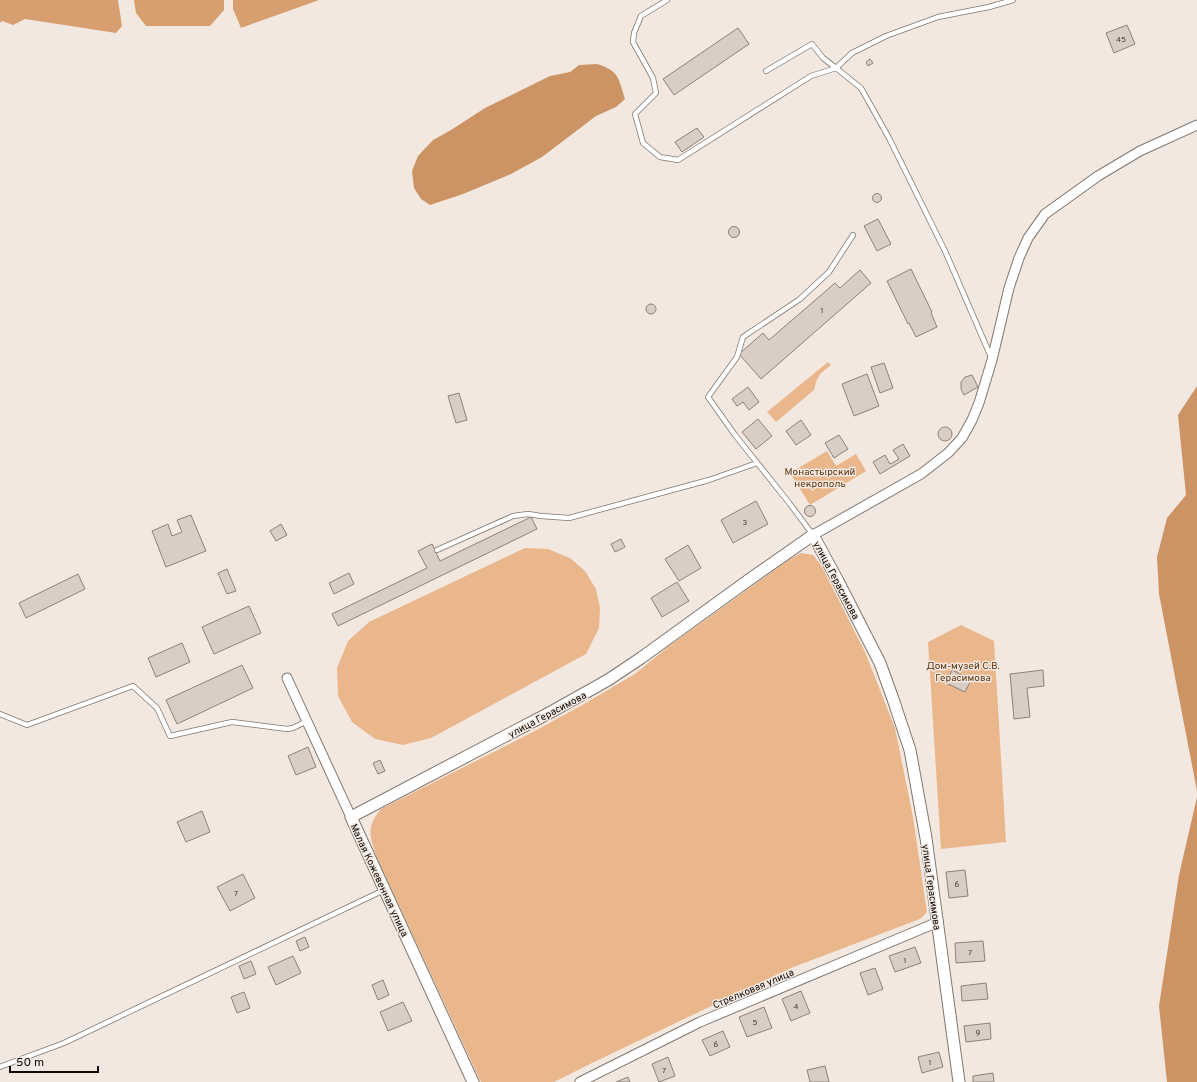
<svg xmlns="http://www.w3.org/2000/svg" width="1197" height="1082" viewBox="0 0 1197 1082" font-family="Overpass,sans-serif">
	<style>
		.green { fill: #eab68b }
		.forest { fill: #d79f6f }
		.water { fill: #cc9465 }
		.building { fill: #d8cec6; stroke: #8c827b }
		.lines { fill: none; stroke-linecap: round; stroke-linejoin: round }
		.service-casing { stroke: #7f766e; stroke-width: 6 }
		.minor-casing { stroke: #7f766e; stroke-width: 11 }
		.tertiary-casing { stroke: #7f766e; stroke-width: 13 }
		.service { stroke: #fff; stroke-width: 4.5 }
		.minor { stroke: #fff; stroke-width: 9 }
		.tertiary { stroke: #fff; stroke-width: 11 }
		.labels { text-anchor: middle; stroke-width: 3; stroke-linejoin: round; paint-order: stroke }
		.number-label { font-size: 8px; fill: #403b38 }
		.park-label { font-size: 10px; fill: #5b3610; stroke: #f3e8e0 }
		.street-label { font-size: 10px; fill: #0e0a08; stroke: #f3e8e0 }
	</style>
	<rect width="100%" height="100%" fill="#f3e8e0"/>
	<path class="green" d="M 828,362 L 831,365 L 821,373 L 817,379 L 814,390 L 776,422 L 767,412 Z
		M 827,451 L 836,466 L 856,454 L 866,471 L 810,505 L 790,473 Z
		M 525,548 L 548,549 L 570,558 L 585,571 L 596,589 L 600,608 L 599,628 L 586,654 L 431,738 L 403,745 L 375,739 L 352,722 L 338,696 L 337,668 L 348,641 L 369,622 Z
		M 801,553 L 813,555 L 821,565 L 865,652 L 895,728 L 913,817 L 927,912 L 920,919 L 791,968 L 594,1062 L 554,1082 L 481,1082 L 376,856 C 370,836 366,827 381,809 L 533,732 L 584,704 L 635,674 L 668,647 L 787,561 Z
		M 961,625 L 994,641 L 1006,842 L 941,849 L 928,642 Z"/>
	<path class="forest" d="M 0,0 L 118,0 L 122,26 L 116,33 L 25,19 L 13,25 L 2,21 L 0,23 Z
		M 134,0 L 224,0 L 224,10 L 210,26 L 146,26 L 136,13 Z
		M 233,0 L 319,0 L 241,28 L 233,9 Z"/>
	<path class="water" d="M 597,64 C 619,71 618,77 625,99 L 616,107 L 596,116 L 542,157 L 511,174 L 463,194 L 430,205 L 421,199 L 414,188 L 412,171 L 418,156 L 433,140 L 451,130 L 485,108 L 550,76 L 570,72 L 579,65 Z
		M 1197,386 L 1197,791 L 1159,594 L 1157,557 L 1167,518 L 1186,495 L 1178,415 Z
		M 1197,797 L 1197,1082 L 1167,1082 L 1159,1006 L 1179,875 Z"/>
	<path class="building" d="M 1127,25 L 1135,44 L 1114,53 L 1106,33 Z
		M 738,28 L 749,44 L 674,95 L 663,79 Z
		M 870,59 L 873,63 L 868,66 L 866,62 Z
		M 697,128 L 704,137 L 682,152 L 675,142 Z
		M872.5 198a4.5 4.5 0 1 1 9 0a4.5 4.5 0 1 1-9 0Z
		M 878,219 L 891,244 L 877,251 L 864,226 Z
		M728.5 232a5.5 5.5 0 1 1 11 0a5.5 5.5 0 1 1-11 0Z
		M 911,269 L 932,312 L 931,313 L 937,327 L 916,337 L 909,323 L 908,324 L 887,281 Z
		M 860,270 L 871,283 L 761,379 L 739,354 L 763,333 L 769,340 L 835,283 L 840,288 Z
		M646 309a5 5 0 1 1 10 0a5 5 0 1 1-10 0Z
		M 884,363 L 893,388 L 880,393 L 871,367 Z
		M 867,374 L 879,406 L 854,416 L 842,384 Z
		M 972,375 L 978,387 L 964,395 L 961,389 L 961,382 L 965,377 Z
		M 748,387 L 759,402 L 749,410 L 743,402 L 737,406 L 732,399 Z
		M 459,393 L 467,420 L 456,423 L 448,396 Z
		M 758,419 L 772,436 L 756,449 L 742,432 Z
		M 801,420 L 811,435 L 796,445 L 786,431 Z
		M938 434a7 7 0 1 1 14 0a7 7 0 1 1-14 0Z
		M 839,435 L 848,449 L 834,458 L 825,443 Z
		M 903,444 L 910,456 L 880,474 L 873,462 L 885,455 L 890,464 L 894,462 L 899,459 L 893,450 Z
		M 756,501 L 768,524 L 733,543 L 721,520 Z
		M804.5 511a5.5 5.5 0 1 1 11 0a5.5 5.5 0 1 1-11 0Z
		M 191,515 L 206,551 L 166,567 L 152,531 L 168,524 L 172,536 L 182,532 L 177,520 Z
		M 531,517 L 537,529 L 338,626 L 332,614 L 427,568 L 418,551 L 432,544 L 440,561 Z
		M 281,524 L 287,535 L 276,541 L 270,531 Z
		M 621,539 L 625,547 L 615,552 L 611,544 Z
		M 688,545 L 701,568 L 679,581 L 665,559 Z
		M 227,569 L 236,591 L 227,594 L 218,573 Z
		M 349,573 L 354,584 L 334,594 L 329,583 Z
		M 78,574 L 85,589 L 26,618 L 19,603 Z
		M 677,582 L 689,601 L 662,617 L 651,598 Z
		M 249,606 L 261,633 L 214,654 L 202,627 Z
		M 182,643 L 190,662 L 156,677 L 148,658 Z
		M 242,665 L 253,688 L 177,724 L 166,700 Z
		M 952,670 L 971,680 L 965,692 L 946,683 Z
		M 1043,670 L 1044,686 L 1027,688 L 1030,717 L 1014,719 L 1010,674 Z
		M 308,747 L 316,767 L 296,775 L 288,756 Z
		M 380,760 L 385,771 L 378,774 L 373,763 Z
		M 202,811 L 210,832 L 186,842 L 177,822 Z
		M 965,870 L 968,896 L 949,898 L 946,872 Z
		M 243,874 L 255,898 L 230,911 L 217,887 Z
		M 305,937 L 309,947 L 300,951 L 296,941 Z
		M 983,941 L 985,961 L 956,963 L 955,943 Z
		M 915,947 L 921,963 L 895,972 L 889,956 Z
		M 293,956 L 301,973 L 276,985 L 268,967 Z
		M 251,961 L 256,974 L 244,979 L 239,966 Z
		M 875,968 L 883,989 L 868,995 L 860,973 Z
		M 383,980 L 389,995 L 378,1000 L 372,985 Z
		M 986,983 L 988,999 L 962,1001 L 961,986 Z
		M 801,991 L 810,1013 L 791,1021 L 782,999 Z
		M 244,992 L 250,1008 L 237,1013 L 231,997 Z
		M 403,1002 L 412,1021 L 388,1031 L 380,1012 Z
		M 764,1007 L 772,1028 L 747,1037 L 739,1017 Z
		M 990,1023 L 991,1039 L 966,1042 L 964,1026 Z
		M 723,1031 L 730,1047 L 710,1056 L 702,1040 Z
		M 939,1052 L 943,1067 L 922,1073 L 918,1057 Z
		M 668,1057 L 675,1076 L 659,1082 L 652,1064 Z
		M 825,1066 L 829,1082 L 810,1082 L 807,1070 Z
		M 993,1073 L 994,1082 L 973,1082 L 973,1076 Z
		M 628,1077 L 630,1082 L 616,1082 Z"/>
	<g class="lines">
		<defs>
			<path id="service" d="M 667,0 L 641,16 L 634,33 L 633,42 L 653,78 L 656,93 L 635,114 L 643,143 L 660,157 L 678,160 L 811,76 L 836,68 L 861,88 L 889,138 L 945,251 L 991,357
				M 766,71 L 812,44 L 823,58 L 836,68 L 852,53 L 886,36 L 938,17 L 989,7 L 1013,0
				M 813,535 L 790,504 L 735,435 L 708,397 L 737,357 L 743,337 L 800,299 L 829,272 L 853,235
				M 437,550 L 513,516 L 528,514 L 541,516 L 569,518 L 709,480 L 757,463
				M 0,714 L 27,725 L 133,686 L 157,708 L 170,736 L 232,722 L 287,729 L 293,728 L 307,721
				M 0,1067 L 64,1043 L 384,890"/>
			<path id="minor" d="M 813,535 L 921,474 L 948,453 L 962,438 L 972,420 L 979,403 L 992,360 L 1009,288 L 1019,258 L 1028,238 L 1045,214 L 1098,176 L 1140,151 L 1197,125
				M 287,678 L 351,817
				M 580,1082 L 700,1022 L 938,922"/>
			<path id="tertiary" d="M 473,1082 L 351,817 L 551,712 L 608,680 L 641,658 L 750,579 L 813,535 L 838,581 L 880,663 L 893,699 L 910,750 L 926,838 L 959,1082"/>
		</defs>
		<use href="#service" class="service-casing"/>
		<use href="#minor" class="minor-casing"/>
		<use href="#tertiary" class="tertiary-casing"/>
		<use href="#service" class="service"/>
		<use href="#minor" class="minor"/>
		<use href="#tertiary" class="tertiary"/>
	</g>
	<g class="labels">
		<g class="number-label">
			<text x="1121" y="42">45</text>
			<text x="822" y="313">1</text>
			<text x="745" y="525">3</text>
			<text x="957" y="887">6</text>
			<text x="236" y="896">7</text>
			<text x="970" y="955">7</text>
			<text x="905" y="963">1</text>
			<text x="796" y="1009">4</text>
			<text x="755" y="1025">5</text>
			<text x="978" y="1035">9</text>
			<text x="716" y="1047">6</text>
			<text x="930" y="1065">1</text>
			<text x="664" y="1073">7</text>
		</g>
		<g class="park-label">
			<text x="820" y="475">Монастырский<tspan x="820" dy="12">некрополь</tspan></text>
			<text x="963" y="669">Дом-музей С.В.<tspan x="963" dy="12">Герасимова</tspan></text>
		</g>
		<g class="street-label">
			<text transform="translate(837 580) rotate(62)" y="4">улица Герасимова</text>
			<text transform="translate(547 714) rotate(-28)" y="4">улица Герасимова</text>
			<text transform="translate(380 880) rotate(65)" y="4">Малая Кожевенная улица</text>
			<text transform="translate(932 887) rotate(82)" y="4">улица Герасимова</text>
			<text transform="translate(753 988) rotate(-23)" y="4">Стрелковая улица</text>
		</g>
	</g>
	<path d="M10 1066v6h88v-6" fill="none" stroke="#0e0a08" stroke-width="2"/>
	<text x="16" y="1066" font-size="12" fill="#0e0a08" stroke="#f3e8e0" stroke-width="3" paint-order="stroke">50 m</text>
</svg>
